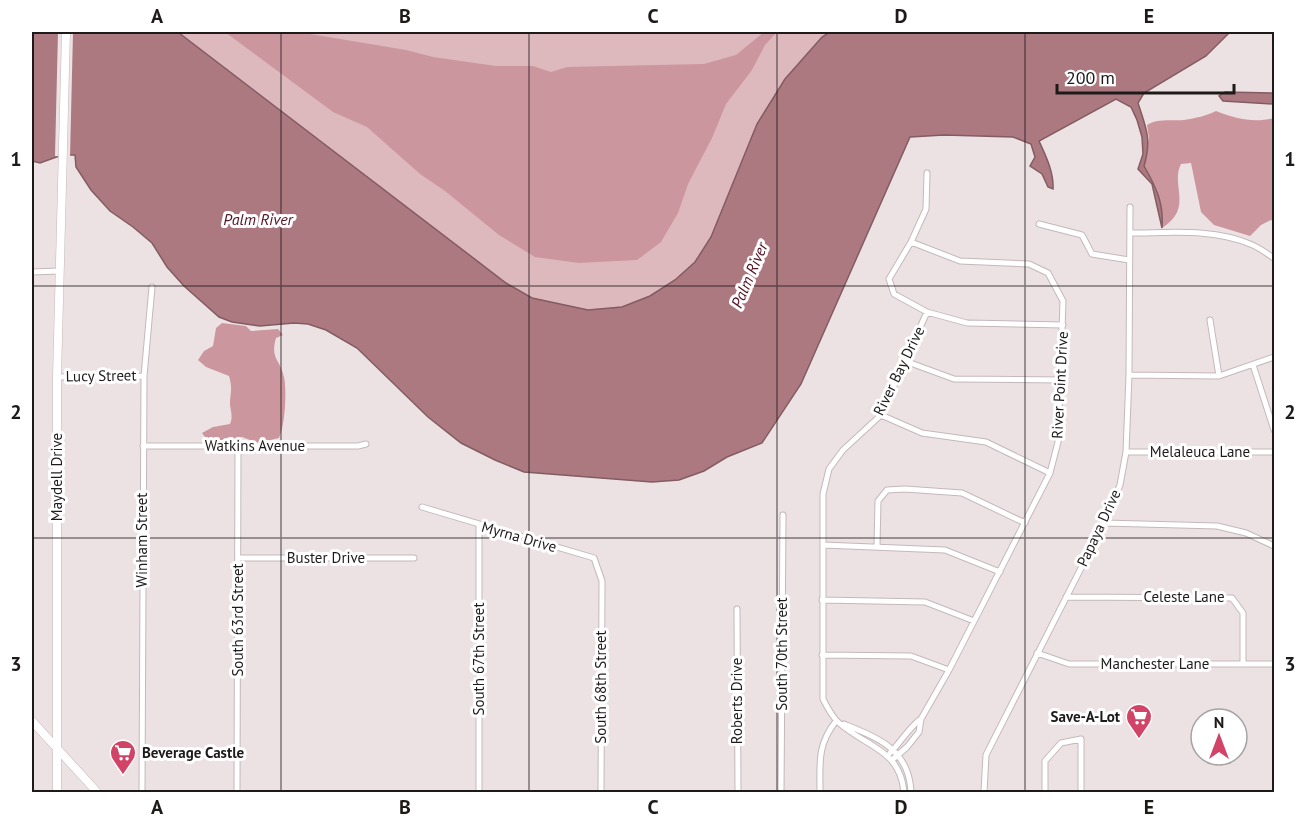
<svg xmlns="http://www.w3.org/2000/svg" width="1306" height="824" viewBox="0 0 1306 824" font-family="'PT Sans',sans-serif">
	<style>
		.green { fill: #ddb8bd }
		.forest { fill: #cc969e }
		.water { fill: #ad7981; stroke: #825c62; stroke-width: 1.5 }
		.pier { fill: #ede2e3 }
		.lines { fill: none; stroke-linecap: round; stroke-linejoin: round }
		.street-casing { stroke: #c4b9ba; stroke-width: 7 }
		.secondary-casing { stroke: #c4b9ba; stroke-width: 9 }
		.street { stroke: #fff; stroke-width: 5 }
		.secondary { stroke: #fff; stroke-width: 8 }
		.grid { fill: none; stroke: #1e1a1a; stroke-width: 1.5; stroke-opacity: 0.55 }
		.labels { text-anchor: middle; stroke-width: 6; stroke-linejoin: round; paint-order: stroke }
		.street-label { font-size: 15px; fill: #1e1a1a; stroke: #fff }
		.poi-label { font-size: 15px; font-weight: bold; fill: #1e1a1a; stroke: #fff; text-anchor: end }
		.water-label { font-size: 16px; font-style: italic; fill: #551425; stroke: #fff }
		.neatline { fill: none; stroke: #1e1a1a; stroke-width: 2 }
		.grid-label { font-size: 20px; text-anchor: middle; font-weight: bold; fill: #1e1a1a }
	</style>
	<rect width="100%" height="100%" fill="#ede2e3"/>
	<path class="green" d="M 176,32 L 830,32 L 822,37 L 785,79 L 757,124 L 711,237 L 695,262 L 675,280 L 650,296 L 622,307 L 587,310 L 532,298 L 506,283 Z"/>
	<path class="forest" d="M 225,32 L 298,32 L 406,50 L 433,57 L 496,66 L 533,66 L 551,72 L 567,67 L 704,64 L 736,55 L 764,32 L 777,32 L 765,45 L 752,70 L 726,104 L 712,138 L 688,184 L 678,213 L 661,242 L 637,260 L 579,263 L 535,257 L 499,235 L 445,191 L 420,174 L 367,127 L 333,112 Z
		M 1216,111 C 1236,119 1254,123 1274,118 L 1274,222 L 1271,220 L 1261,225 L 1250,236 L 1214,225 L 1201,212 L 1191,163 L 1181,164 C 1170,185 1194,208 1162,228 C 1164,204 1156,186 1143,166 L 1149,138 L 1147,125 C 1157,118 1172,121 1184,120 C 1196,118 1206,116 1216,111 Z
		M 222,323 L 246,326 L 251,331 L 278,329 L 283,335 L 276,338 C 270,359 280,359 284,377 C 287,390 285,426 279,438 L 258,443 L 242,437 L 226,440 L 207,440 L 202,433 L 213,427 L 230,424 C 233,417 231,412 230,405 C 230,392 233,390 229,376 L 206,367 L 198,360 L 204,351 L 213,346 L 216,328 Z"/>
	<path class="water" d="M 32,32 L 179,33 L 506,283 L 532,298 L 588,310 L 622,307 L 650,296 L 675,280 L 695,262 L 711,237 L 757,124 L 785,79 L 822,37 L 830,32 L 1230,32 L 1206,56 L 1144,93 L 1138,103 C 1146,128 1152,139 1144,166 C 1156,187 1164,203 1162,228 L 1152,184 L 1138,169 L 1143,154 L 1142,137 L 1137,120 L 1131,107 L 1116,99 L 1039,141 C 1046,156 1054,173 1053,189 L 1048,187 L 1042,174 L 1030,166 L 1035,157 L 1031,144 L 1013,137 L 944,135 L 910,137 L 801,384 L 762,443 L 727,457 L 704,471 L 679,480 L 652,482 L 524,472 L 495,460 L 461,443 L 428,417 L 357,348 L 326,330 L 308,324 L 294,323 L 260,326 L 232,322 L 219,317 L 184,286 L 167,267 L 152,243 L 133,227 L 110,211 L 91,190 L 76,167 L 75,155 L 62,155 L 40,163 L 32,161 Z
		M 1225,92 L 1274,93 L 1274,104 L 1223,101 L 1219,96 Z"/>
	<path class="pier" d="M 58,32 L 73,32 L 70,157 L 55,156 Z"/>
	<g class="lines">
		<defs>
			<path id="street" d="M 927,173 L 926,209 L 911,242 L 889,279 L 894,294 L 927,312 L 967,323 L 1063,325
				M 1039,224 L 1082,235 L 1092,254 L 1129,260
				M 1130,233 C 1169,233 1213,228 1250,244 C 1259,247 1267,254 1274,258
				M 32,272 L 59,271
				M 1210,320 L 1219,376
				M 905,361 L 954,379 L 1060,380
				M 1253,365 L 1274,430
				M 1129,375 L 1219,376 L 1274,357
				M 57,377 L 144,376
				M 881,415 L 922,433 L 986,442 L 1050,473
				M 143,446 L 358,446 L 366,444
				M 1126,452 L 1274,452
				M 422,507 L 594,558 L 602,581 L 601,792
				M 1104,523 L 1217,526 L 1246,533 L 1274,546
				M 823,545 L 945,550 L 1000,572
				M 877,546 L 878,501 L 887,490 L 905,489 L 962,493 L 1025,523
				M 238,558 L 414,558
				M 1066,597 L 1232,598 L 1243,613 L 1243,664
				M 822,600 L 925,602 L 974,621
				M 737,609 L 738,792
				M 1037,653 L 1069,664 L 1274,664
				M 822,655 L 911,656 L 949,670
				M 844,724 C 878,738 909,749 911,792
				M 890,753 C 899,744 913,723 921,719
				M 892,760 L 907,747 L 919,732 L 921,719 L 949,670 L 1050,473 L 1058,442 L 1063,301 L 1048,273 L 1029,264 L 960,261 L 911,242
				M 142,792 L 144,376 L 152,287
				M 237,792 L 238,447
				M 479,792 L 479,526
				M 781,792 L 783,515
				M 820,792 C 820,763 817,745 836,721
				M 904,792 C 900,749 866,747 839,723 C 832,717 827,707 823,699 L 823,494 L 829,469 L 843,450 L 881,415 L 927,312
				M 984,792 L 986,755 L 1104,523 L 1120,485 L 1126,452 L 1129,375 L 1130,207
				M 1045,792 L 1045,761 L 1061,743 L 1081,739 L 1081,792"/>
			<path id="secondary" d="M 32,721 L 97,792
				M 57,792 L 57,377 L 66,32"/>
		</defs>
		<use href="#street" class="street-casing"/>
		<use href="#secondary" class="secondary-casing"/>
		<use href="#street" class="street"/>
		<use href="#secondary" class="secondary"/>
	</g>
	<path class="grid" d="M 281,32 L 281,792M 529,32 L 529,792M 777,32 L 777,792M 1025,32 L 1025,792M 32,286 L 1274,286M 32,538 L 1274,538"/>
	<defs>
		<symbol id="supermarket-pin" viewBox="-11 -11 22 30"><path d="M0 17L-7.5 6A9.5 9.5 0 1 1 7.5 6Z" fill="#d24368" stroke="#fff"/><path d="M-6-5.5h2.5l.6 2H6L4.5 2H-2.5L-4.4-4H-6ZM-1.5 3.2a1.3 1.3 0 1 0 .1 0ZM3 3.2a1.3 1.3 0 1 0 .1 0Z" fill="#fff"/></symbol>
	</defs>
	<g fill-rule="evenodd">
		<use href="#supermarket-pin" x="1124" y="702" width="30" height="40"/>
		<use href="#supermarket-pin" x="108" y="738" width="30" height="40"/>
	</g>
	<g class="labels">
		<g class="street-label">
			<text transform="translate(899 371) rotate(-64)" y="5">River Bay Drive</text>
			<text transform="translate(101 376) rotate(-1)" y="5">Lucy Street</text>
			<text transform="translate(1060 385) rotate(-87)" y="5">River Point Drive</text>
			<text x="255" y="451">Watkins Avenue</text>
			<text x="1200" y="457">Melaleuca Lane</text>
			<text transform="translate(57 477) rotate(-90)" y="5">Maydell Drive</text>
			<text transform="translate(1099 528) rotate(-65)" y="5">Papaya Drive</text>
			<text transform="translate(519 537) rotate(16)" y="5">Myrna Drive</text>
			<text transform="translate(142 540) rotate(-90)" y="5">Winham Street</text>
			<text x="326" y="563">Buster Drive</text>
			<text x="1184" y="602">Celeste Lane</text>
			<text transform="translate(238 620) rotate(-90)" y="5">South 63rd Street</text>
			<text transform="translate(782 654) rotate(-90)" y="5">South 70th Street</text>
			<text transform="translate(479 659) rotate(-90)" y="5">South 67th Street</text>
			<text x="1155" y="669">Manchester Lane</text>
			<text transform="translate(601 687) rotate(-90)" y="5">South 68th Street</text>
			<text transform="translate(737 701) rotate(-90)" y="5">Roberts Drive</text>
		</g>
		<g class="poi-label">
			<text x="1120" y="722">Save-A-Lot</text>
			<text x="142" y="758" text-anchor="start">Beverage Castle</text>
		</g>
		<g class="water-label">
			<text x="258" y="225">Palm River</text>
			<text transform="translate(749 275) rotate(-67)" y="6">Palm River</text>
		</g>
	</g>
	<rect width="1306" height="824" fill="none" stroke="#ffffff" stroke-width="66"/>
	<g transform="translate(1219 737)"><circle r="28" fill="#ffffff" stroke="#a5a3a3" stroke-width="1.5"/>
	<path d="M0-4.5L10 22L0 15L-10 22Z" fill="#d24368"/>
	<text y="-9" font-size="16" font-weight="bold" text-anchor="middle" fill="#1e1a1a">N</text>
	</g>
	<path d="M1057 84v9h177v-9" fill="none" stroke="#1e1a1a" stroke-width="3"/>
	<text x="1066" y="84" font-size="18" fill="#1e1a1a" stroke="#ffffff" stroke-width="4.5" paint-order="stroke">200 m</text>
	<rect x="33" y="33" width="1240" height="758" class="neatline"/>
	<g class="grid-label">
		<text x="157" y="23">A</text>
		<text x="405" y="23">B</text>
		<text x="653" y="23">C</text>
		<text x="901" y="23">D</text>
		<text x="1149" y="23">E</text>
		<text x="16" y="166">1</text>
		<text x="1290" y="166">1</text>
		<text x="16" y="419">2</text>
		<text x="1290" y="419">2</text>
		<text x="16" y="671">3</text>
		<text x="1290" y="671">3</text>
		<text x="157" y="814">A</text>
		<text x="405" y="814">B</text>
		<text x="653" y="814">C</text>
		<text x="901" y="814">D</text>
		<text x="1149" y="814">E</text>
	</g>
</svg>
